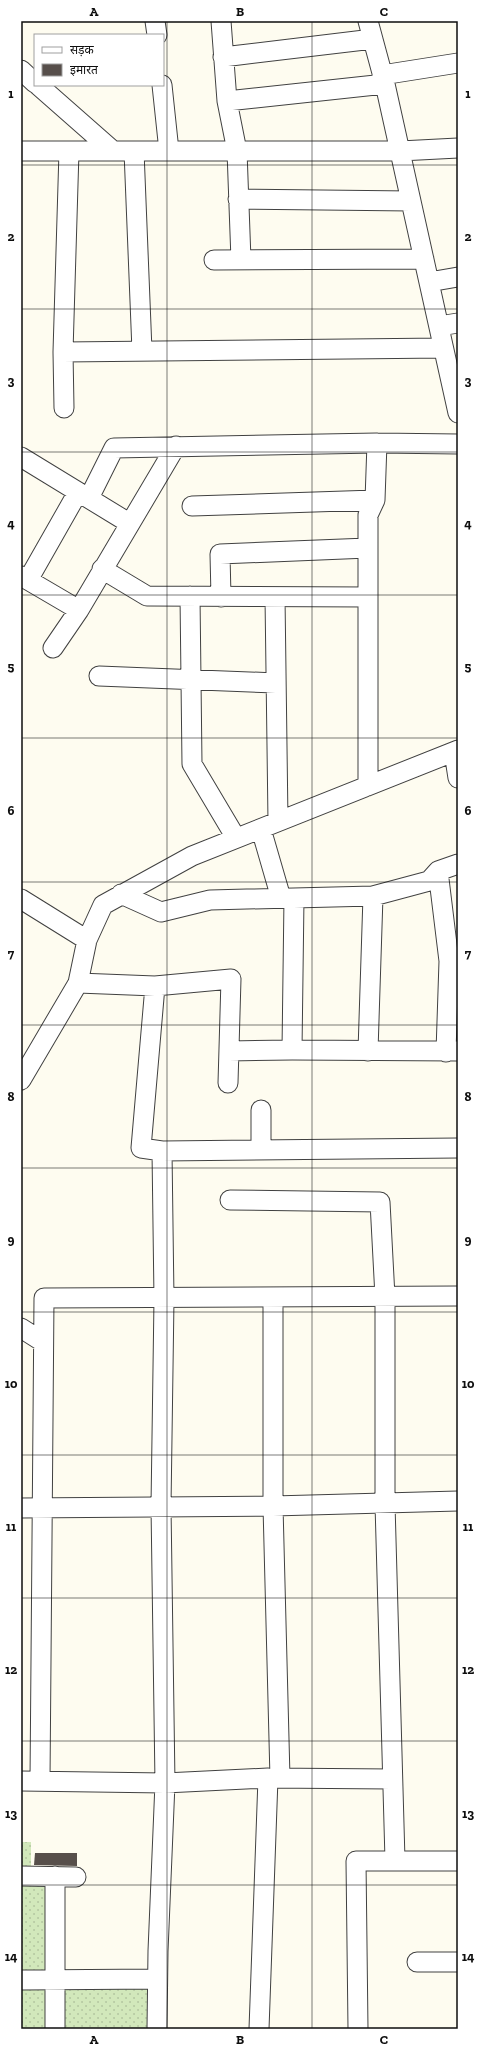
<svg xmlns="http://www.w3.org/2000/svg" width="479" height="2050" viewBox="0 0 479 2050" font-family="'Zilla Slab','Noto Sans Devanagari',serif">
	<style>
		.grass { fill: url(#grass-dots) }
		.building { fill: #574f4b }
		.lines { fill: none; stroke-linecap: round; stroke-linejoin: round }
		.minor-casing { stroke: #414141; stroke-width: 21 }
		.minor { stroke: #fff; stroke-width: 19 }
		.grid { fill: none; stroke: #0e0e0e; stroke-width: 1; stroke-opacity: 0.55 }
		.neatline { fill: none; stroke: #0e0e0e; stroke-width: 1.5 }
		.grid-label { font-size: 13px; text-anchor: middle; font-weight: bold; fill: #0e0e0e }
	</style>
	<defs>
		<pattern id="grass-dots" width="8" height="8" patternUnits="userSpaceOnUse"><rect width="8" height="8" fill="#d2e8bb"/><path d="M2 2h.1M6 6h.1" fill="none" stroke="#b3c6a0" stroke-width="1.8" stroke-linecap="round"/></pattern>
	</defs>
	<rect width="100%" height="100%" fill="#fefcf0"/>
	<path class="grass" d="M 21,1842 L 31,1842 L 31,1867 L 21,1867 Z
		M 21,1884 L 45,1884 L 47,1970 L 21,1970 Z
		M 49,1986 L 49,2029 L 21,2029 L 21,1987 Z
		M 148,1986 L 148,2029 L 62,2029 L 62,1988 Z"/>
	<path class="building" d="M 35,1853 L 77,1853 L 77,1866 L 34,1865 Z"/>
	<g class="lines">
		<defs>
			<path id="minor" d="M 155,21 L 157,35
				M 221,21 L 227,101 L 237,151 L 241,260
				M 368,21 L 385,84 L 458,413
				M 223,57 L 373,39
				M 21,70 L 35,83
				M 382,75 L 458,63
				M 38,85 L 113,151
				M 162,85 L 169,151
				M 227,101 L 385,84
				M 21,151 L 400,151 L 458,148
				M 134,151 L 142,351
				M 238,199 L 411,201
				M 214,260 L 424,259
				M 429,282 L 458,277
				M 439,326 L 458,323
				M 63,352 L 443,348
				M 64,408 L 63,352 L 69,151
				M 21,457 L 129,523
				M 89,498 L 114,448 L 377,443 L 458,444
				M 192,506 L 375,500
				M 102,569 L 147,596 L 368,597
				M 21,576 L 79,610
				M 28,580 L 78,492
				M 190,596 L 192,764 L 236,838
				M 221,597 L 220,554 L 368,548
				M 275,597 L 278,821
				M 53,648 L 79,610 L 176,446
				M 99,676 L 276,683
				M 454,752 L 458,778
				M 368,786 L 368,515 L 375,500 L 377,443
				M 261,829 L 281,898
				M 438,871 L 449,961 L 446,1052
				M 121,894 L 161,912 L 210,900 L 373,896 L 429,881 L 438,871 L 458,864
				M 21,899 L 87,940
				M 78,983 L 155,986 L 231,979 L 228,1083
				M 155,986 L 141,1148 L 162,1151 L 458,1148
				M 292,1050 L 294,898
				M 229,1051 L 292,1050 L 458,1051
				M 368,1051 L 373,896
				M 21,1080 L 78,983 L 87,940 L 103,905 L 192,856 L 458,750
				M 261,1110 L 261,1150
				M 230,1200 L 380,1202 L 385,1297 L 385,1504 L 395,1860
				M 273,1297 L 273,1506 L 280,1778
				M 21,1328 L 43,1342
				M 21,1508 L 273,1506 L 458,1501
				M 21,1781 L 165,1783 L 268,1778 L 392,1779
				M 40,1781 L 44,1298 L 458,1296
				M 21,1876 L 76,1877
				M 55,1876 L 55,2029
				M 417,1962 L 458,1962
				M 21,1980 L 157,1979
				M 157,2029 L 158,1951 L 165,1783 L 161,1506 L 164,1299 L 162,1151
				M 259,2029 L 268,1778
				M 358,2029 L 356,1861 L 458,1861"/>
		</defs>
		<use href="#minor" class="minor-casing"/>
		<use href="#minor" class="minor"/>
	</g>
	<path class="grid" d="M 167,21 L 167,2029M 312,21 L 312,2029M 21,165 L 458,165M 21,309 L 458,309M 21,452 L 458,452M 21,595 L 458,595M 21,738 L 458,738M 21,882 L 458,882M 21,1025 L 458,1025M 21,1168 L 458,1168M 21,1312 L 458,1312M 21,1455 L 458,1455M 21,1598 L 458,1598M 21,1741 L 458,1741M 21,1885 L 458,1885"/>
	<rect width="479" height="2050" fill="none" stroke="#ffffff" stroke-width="44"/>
	<rect x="34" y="34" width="130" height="52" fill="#ffffff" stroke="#9f9f9f"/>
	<rect x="42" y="47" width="20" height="6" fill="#ffffff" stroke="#9f9f9f"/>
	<text x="70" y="54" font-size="12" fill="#0e0e0e">सड़क</text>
	<rect x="42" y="64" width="20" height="12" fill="#574f4b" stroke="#9f9f9f"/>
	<text x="70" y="74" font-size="12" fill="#0e0e0e">इमारत</text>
	<rect x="22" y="22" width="435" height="2006" class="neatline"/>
	<g class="grid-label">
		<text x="94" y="16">A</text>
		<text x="240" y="16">B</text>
		<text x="384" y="16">C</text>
		<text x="11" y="98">1</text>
		<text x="468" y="98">1</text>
		<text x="11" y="241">2</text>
		<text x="468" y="241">2</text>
		<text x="11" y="385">3</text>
		<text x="468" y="385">3</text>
		<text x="11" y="528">4</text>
		<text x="468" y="528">4</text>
		<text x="11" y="671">5</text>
		<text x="468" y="671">5</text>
		<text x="11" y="815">6</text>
		<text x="468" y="815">6</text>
		<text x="11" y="958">7</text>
		<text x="468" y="958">7</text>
		<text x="11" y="1101">8</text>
		<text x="468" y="1101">8</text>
		<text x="11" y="1244">9</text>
		<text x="468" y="1244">9</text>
		<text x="11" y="1388">10</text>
		<text x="468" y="1388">10</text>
		<text x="11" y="1531">11</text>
		<text x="468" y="1531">11</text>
		<text x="11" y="1674">12</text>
		<text x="468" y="1674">12</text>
		<text x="11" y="1818">13</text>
		<text x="468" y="1818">13</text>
		<text x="11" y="1961">14</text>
		<text x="468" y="1961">14</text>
		<text x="94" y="2044">A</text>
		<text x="240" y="2044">B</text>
		<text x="384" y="2044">C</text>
	</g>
</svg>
